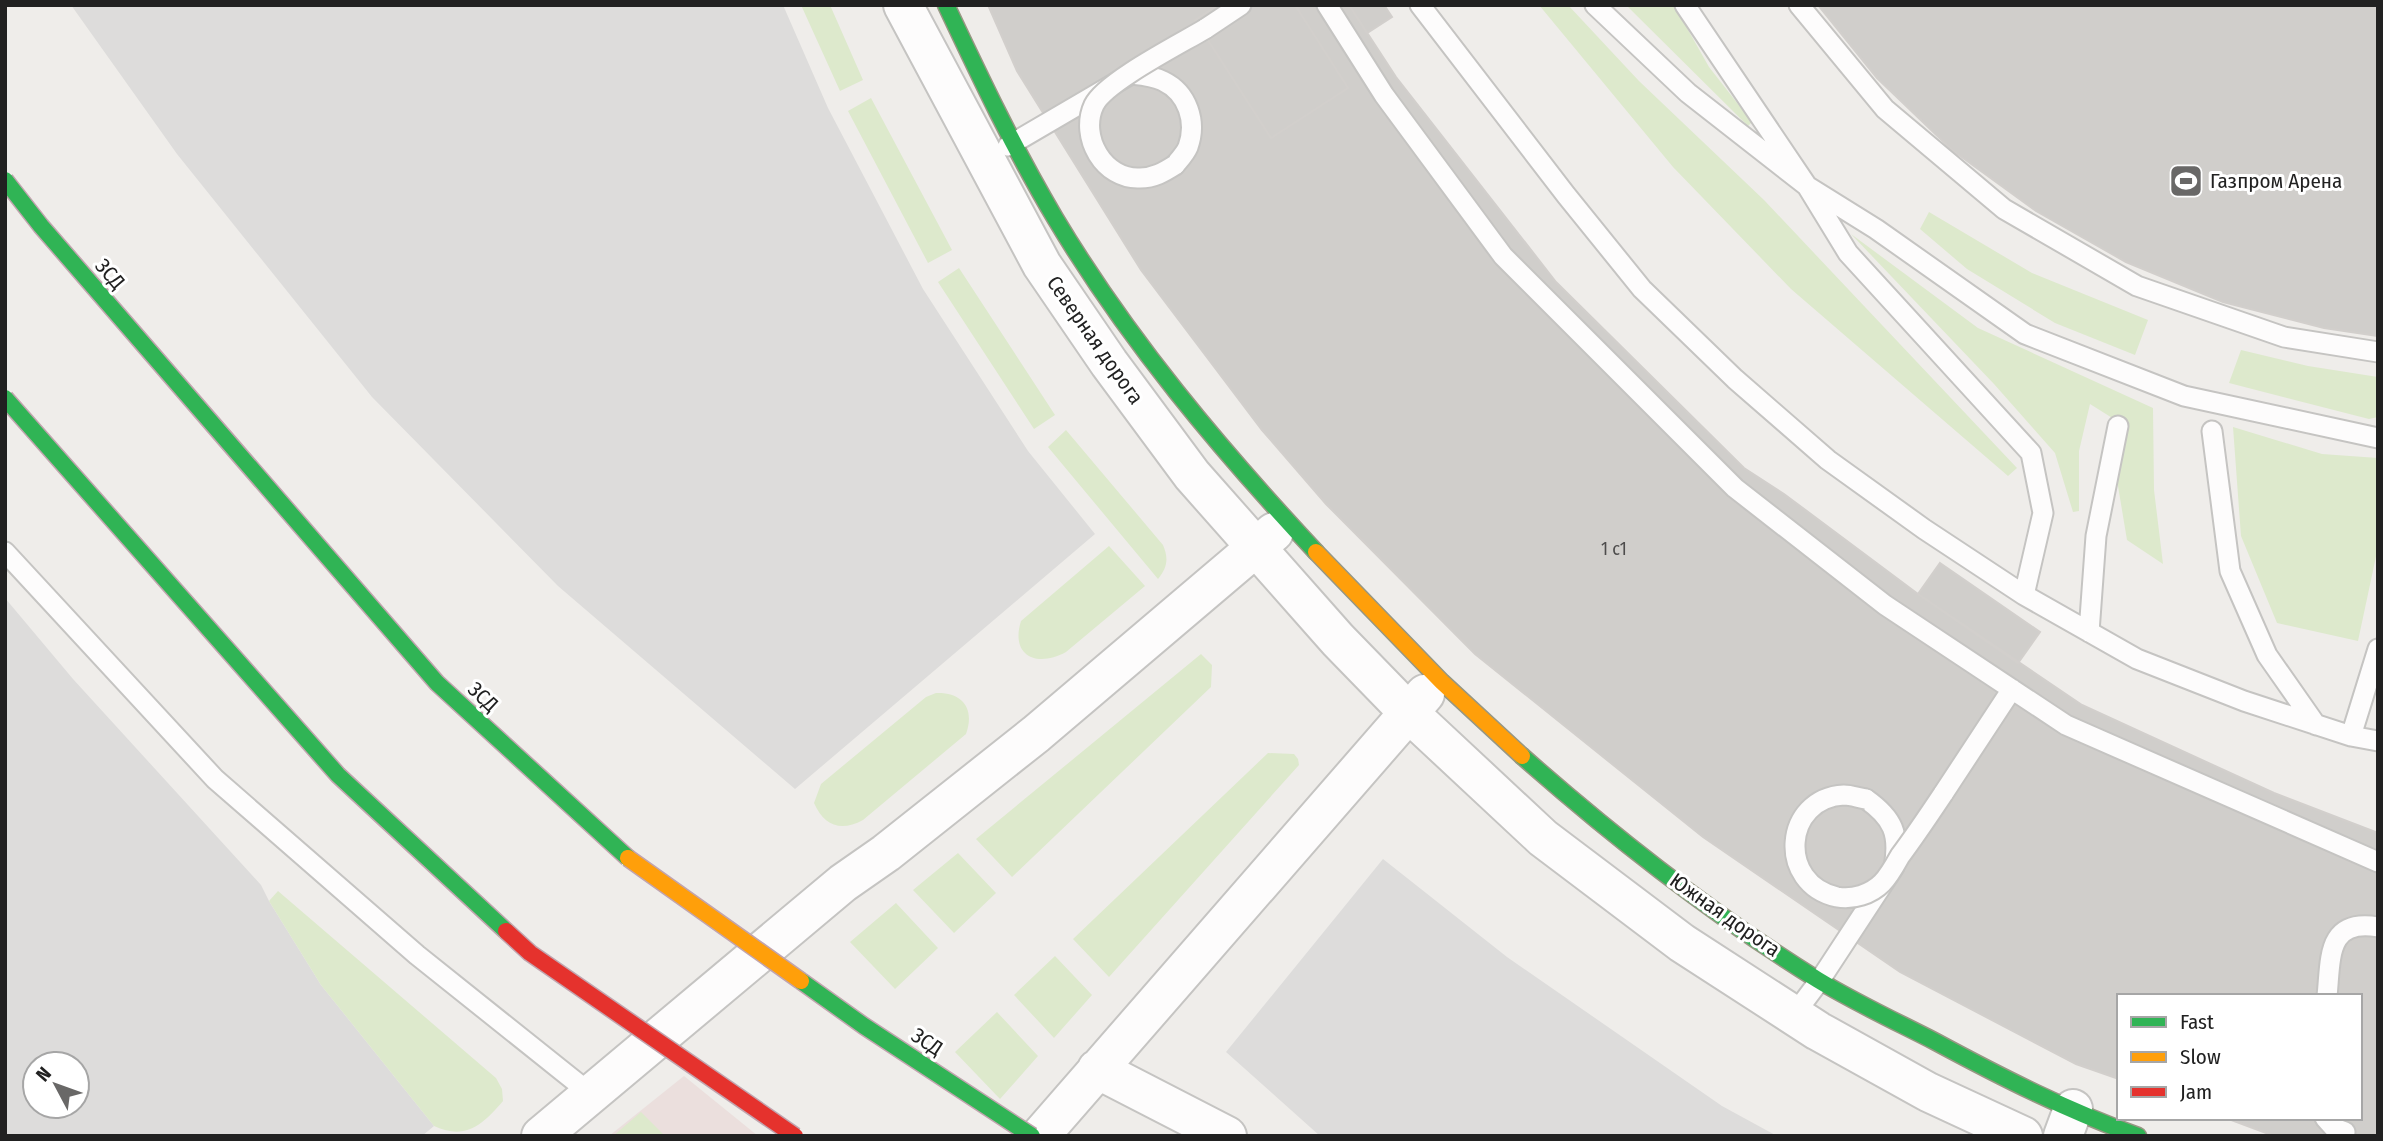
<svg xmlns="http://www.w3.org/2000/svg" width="2383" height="1141" viewBox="0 0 2383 1141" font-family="'Fira Sans Condensed',sans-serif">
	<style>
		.commercial { fill: #ebdfdd }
		.religious { fill: #dddcdb; fill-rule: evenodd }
		.grass { fill: #dde9cc }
		.building { fill: #d0cecb; stroke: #d2cfcc; stroke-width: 2 }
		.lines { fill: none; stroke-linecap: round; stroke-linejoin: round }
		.lane-casing { stroke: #c5c4c2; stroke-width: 23 }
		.street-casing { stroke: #c5c4c2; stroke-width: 42 }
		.fast-casing { stroke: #979783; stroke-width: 19 }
		.slow-casing { stroke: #979783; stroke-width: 19 }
		.lane { stroke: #fdfcfc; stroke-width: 19 }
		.street { stroke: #fdfcfc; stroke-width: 38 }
		.fast { stroke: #30b455; stroke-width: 16 }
		.slow { stroke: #ff9f0a; stroke-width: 16 }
		.lane-bridge-casing { stroke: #c5c4c2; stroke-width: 23; stroke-linecap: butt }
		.fast-bridge-casing { stroke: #c1a4ae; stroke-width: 19; stroke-linecap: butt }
		.slow-bridge-casing { stroke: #c1a4ae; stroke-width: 19; stroke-linecap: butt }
		.jam-bridge-casing { stroke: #c1a4ae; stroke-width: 19; stroke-linecap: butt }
		.lane-bridge { stroke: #fdfcfc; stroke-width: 19 }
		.fast-bridge { stroke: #30b455; stroke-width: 16 }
		.slow-bridge { stroke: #ff9f0a; stroke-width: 16 }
		.jam-bridge { stroke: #e5322d; stroke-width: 16 }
		.labels { text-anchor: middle; stroke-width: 6; stroke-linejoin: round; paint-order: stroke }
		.number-label { font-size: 18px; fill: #4d4c4c }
		.poi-label { font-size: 21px; fill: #212121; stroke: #fff; text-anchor: start }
		.street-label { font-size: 21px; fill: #212121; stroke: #fff }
	</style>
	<rect width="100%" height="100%" fill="#efedea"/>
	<path class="commercial" d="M 684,1076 L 758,1136 L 609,1136 Z"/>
	<path class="religious" d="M 71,5 L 783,5 L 828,108 L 923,289 L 1028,451 L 1095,534 L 795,789 L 558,586 L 372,397 L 177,154 Z
		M 5,598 L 73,679 L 261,885 L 269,901 L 321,985 L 434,1126 L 422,1136 L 5,1136 ZM 35,1064 L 77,1064 L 77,1106 L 35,1106 Z
		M 1383,859 L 1507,957 L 1722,1106 L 1777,1136 L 1320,1136 L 1226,1052 Z"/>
	<path class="grass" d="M 801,5 L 830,5 L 863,80 L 840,91 Z
		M 1539,5 L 1568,5 L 1639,81 L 1764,200 L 2017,468 L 2008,476 L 1791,289 L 1673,167 Z
		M 1626,5 L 1674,5 L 1709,67 L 1752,122 L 1748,126 Z
		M 871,98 L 952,250 L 928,263 L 848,111 Z
		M 1929,212 L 2032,273 L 2148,320 L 2135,355 L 2055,323 L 1967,269 L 1920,229 Z
		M 1851,234 L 1978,328 L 2153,408 L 2154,490 L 2163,564 L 2127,540 L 2117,480 L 2125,426 L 2090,404 L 2079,451 L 2079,511 L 2073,512 L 2055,453 L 1994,384 Z
		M 959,268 L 1055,415 L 1034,429 L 938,282 Z
		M 2241,350 L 2308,366 L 2378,377 L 2378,417 L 2369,419 L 2229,383 Z
		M 2233,427 L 2322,454 L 2378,458 L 2378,547 L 2358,641 L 2277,623 L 2241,536 Z
		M 1066,430 L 1163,545 C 1169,559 1167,568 1158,579 L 1048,447 Z
		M 1109,546 L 1145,586 L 1066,652 C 1037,668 1010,656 1021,621 Z
		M 1201,654 L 1212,665 L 1211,687 L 1012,877 L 976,839 Z
		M 936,693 C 963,692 975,709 966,734 L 863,820 C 841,832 824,826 814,803 L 821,784 L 926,697 Z
		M 1268,753 L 1294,754 L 1298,759 L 1299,765 L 1109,977 L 1073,939 Z
		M 958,853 L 996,893 L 954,933 L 913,890 Z
		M 278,891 L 496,1078 L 502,1089 L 503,1101 C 483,1124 466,1141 434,1126 L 321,985 L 269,901 Z
		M 896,903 L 938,948 L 895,989 L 850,942 Z
		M 1055,956 L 1092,995 L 1054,1038 L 1014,995 Z
		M 997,1012 L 1038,1056 L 1000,1099 L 955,1052 Z
		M 641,1112 L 665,1136 L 613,1136 Z"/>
	<path class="building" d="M 988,5 L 1349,5 L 1396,77 L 1556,282 L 1744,468 L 1784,494 L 1918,594 L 2082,705 L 2274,793 L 2378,833 L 2378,1136 L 2274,1136 L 2226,1118 L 2360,1118 L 2360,996 L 2119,996 L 2119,1079 L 2076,1064 L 1900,972 L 1703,837 L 1475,654 L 1326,504 L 1262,430 L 1141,270 L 1017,71 Z
		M 1218,5 L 1295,5 L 1348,88 L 1271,138 L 1195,20 Z
		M 1349,5 L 1384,5 L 1392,17 L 1367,33 Z
		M 1818,5 L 2378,5 L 2378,336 L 2324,328 L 2223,302 L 2126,262 L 2036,211 L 1952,150 L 1877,78 Z
		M 1940,563 L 2040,632 L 2018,663 L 1918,594 Z"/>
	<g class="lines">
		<defs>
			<path id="lane" d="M 1327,5 L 1384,95 L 1503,256 L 1735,488 L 1885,605 L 2066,725 L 2378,862
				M 1420,5 L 1566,195 L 1642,289 L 1735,379 L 1828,460 L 1924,529 L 2024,595 L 2137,659 L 2244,701 L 2351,736 L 2378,741
				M 1595,5 L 1688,93 L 1807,186 L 1848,253 L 2031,453 L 2043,513 L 2024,595
				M 1685,5 L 1807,186 L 1876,229 L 2025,334 L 2184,396 L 2378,438
				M 1799,5 L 1885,109 L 2004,209 L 2137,286 L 2284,337 L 2378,352
				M 1205,29 L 1241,5
				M 1008,146 L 1131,74 C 1141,75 1154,76 1163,81 C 1188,93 1197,122 1188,147 C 1185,154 1179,160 1175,165
				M 2212,431 L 2230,571 L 2267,655 L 2316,725
				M 5,552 L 215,779 L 417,955 L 591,1094
				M 2089,632 L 2096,536 L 2118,426
				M 2351,736 L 2378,649
				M 1943,794 L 2012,689
				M 2327,996 C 2331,959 2326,918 2378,927
				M 1793,1016 L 1820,980 L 1894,867 C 1900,834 1893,818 1866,799
				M 2325,1118 L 2334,1128 L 2345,1132"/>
			<path id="street" d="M 903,5 L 1042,265 L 1109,363 L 1192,475 L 1338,640 L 1409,713 L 1543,838 L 1682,943 L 1818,1031 L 1928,1092 L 2023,1136
				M 1097,1069 L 1227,1136
				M 541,1136 L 843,883 L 886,853 L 1036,734 L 1274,532
				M 1040,1136 L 1425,694
				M 2063,1136 L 2073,1109"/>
			<path id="fast" d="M 946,5 C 980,77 1014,149 1055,218 C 1128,340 1219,448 1316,552
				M 1522,756 C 1615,838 1713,915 1818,980 C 1856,1003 1897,1022 1936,1042 C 2001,1077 2068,1111 2138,1136"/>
			<path id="slow" d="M 1316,552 L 1442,682 L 1522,756"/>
		</defs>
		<use href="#lane" class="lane-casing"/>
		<use href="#street" class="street-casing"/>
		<use href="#fast" class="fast-casing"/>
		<use href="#slow" class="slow-casing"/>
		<use href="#lane" class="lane"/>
		<use href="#street" class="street"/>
		<use href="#fast" class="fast"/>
		<use href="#slow" class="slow"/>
		<defs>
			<path id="lane-bridge" d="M 1175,165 C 1164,172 1154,178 1140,178 C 1104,180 1079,137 1094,105 C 1105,82 1180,44 1205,29
				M 1866,799 C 1859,798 1851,795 1844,795 C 1783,798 1777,884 1837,897 C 1853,900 1871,894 1882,883 C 1889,876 1895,865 1900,856 C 1915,836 1929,815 1943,794"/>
			<path id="fast-bridge" d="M 5,180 L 41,226 L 437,683 L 628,858
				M 5,398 L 338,775 L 506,931
				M 801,981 L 864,1026 L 1032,1136"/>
			<path id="slow-bridge" d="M 628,858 L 801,981"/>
			<path id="jam-bridge" d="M 506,931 L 530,953 L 795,1136"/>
		</defs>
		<use href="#lane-bridge" class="lane-bridge-casing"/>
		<use href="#fast-bridge" class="fast-bridge-casing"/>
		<use href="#slow-bridge" class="slow-bridge-casing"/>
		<use href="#jam-bridge" class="jam-bridge-casing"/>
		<use href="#lane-bridge" class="lane-bridge"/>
		<use href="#fast-bridge" class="fast-bridge"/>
		<use href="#slow-bridge" class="slow-bridge"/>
		<use href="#jam-bridge" class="jam-bridge"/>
	</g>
	<defs>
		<symbol id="stadium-square" viewBox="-11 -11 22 22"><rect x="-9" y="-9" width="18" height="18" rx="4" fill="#696867" stroke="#fff"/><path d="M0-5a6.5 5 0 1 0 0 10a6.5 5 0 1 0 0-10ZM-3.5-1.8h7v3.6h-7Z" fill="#fff"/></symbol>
	</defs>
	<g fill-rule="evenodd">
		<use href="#stadium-square" x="2167" y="162" width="38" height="38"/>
	</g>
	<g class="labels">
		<g class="number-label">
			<text x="1614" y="555">1 с1</text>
		</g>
		<g class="poi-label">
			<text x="2210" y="188">Газпром Арена</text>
		</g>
		<g class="street-label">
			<text transform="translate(110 274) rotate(49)" y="7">ЗСД</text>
			<text transform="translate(1095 340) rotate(55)" y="7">Северная дорога</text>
			<text transform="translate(483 697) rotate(43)" y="7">ЗСД</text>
			<text transform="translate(1725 915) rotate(35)" y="7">Южная дорога</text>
			<text transform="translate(927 1042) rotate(33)" y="7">ЗСД</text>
		</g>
	</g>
	<rect width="2383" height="1141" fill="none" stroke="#212121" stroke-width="14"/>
	<rect x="2117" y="994" width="245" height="126" fill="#ffffff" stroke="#a6a6a6" stroke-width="2"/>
	<rect x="2131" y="1017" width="35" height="10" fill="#30b455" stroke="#a6a6a6" stroke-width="2"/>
	<text x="2180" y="1029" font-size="21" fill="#212121">Fast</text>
	<rect x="2131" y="1052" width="35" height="10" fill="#ff9f0a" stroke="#a6a6a6" stroke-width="2"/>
	<text x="2180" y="1064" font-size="21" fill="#212121">Slow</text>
	<rect x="2131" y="1087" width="35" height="10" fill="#e5322d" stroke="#a6a6a6" stroke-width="2"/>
	<text x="2180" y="1099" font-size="21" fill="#212121">Jam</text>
	<g transform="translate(56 1085) rotate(311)"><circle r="33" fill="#ffffff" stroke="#a6a6a6" stroke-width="2"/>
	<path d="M0-5L12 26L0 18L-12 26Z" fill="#696867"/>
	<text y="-10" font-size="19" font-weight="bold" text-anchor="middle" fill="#212121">N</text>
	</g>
</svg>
